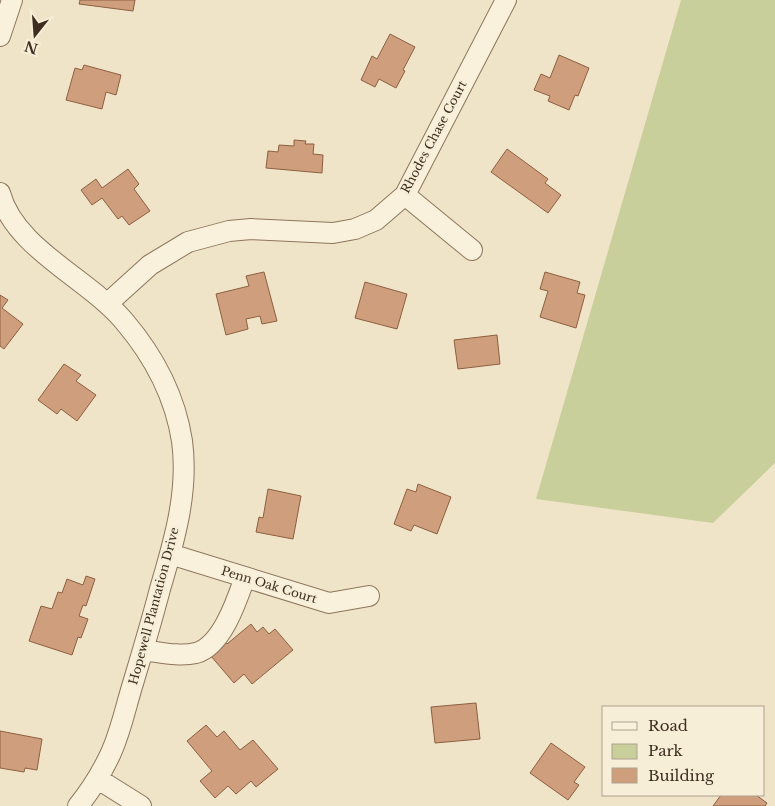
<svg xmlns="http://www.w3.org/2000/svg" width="775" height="806" viewBox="0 0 775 806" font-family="'Libre Baskerville',serif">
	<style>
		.green { fill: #c9cf9b }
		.building { fill: #cf9f7d; stroke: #8d5f41 }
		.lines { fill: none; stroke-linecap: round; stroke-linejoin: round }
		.minor-casing { stroke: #8d765c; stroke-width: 22 }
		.minor { stroke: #faf1dc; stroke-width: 20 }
		.labels { text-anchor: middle; stroke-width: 4.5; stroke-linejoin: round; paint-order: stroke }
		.street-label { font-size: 12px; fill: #3d2e20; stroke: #f7eed8 }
	</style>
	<rect width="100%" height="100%" fill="#f0e4c8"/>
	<path class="green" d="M 681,0 L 775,0 L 775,463 L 713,523 L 536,499 Z"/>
	<path class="building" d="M 80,0 L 135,0 L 133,11 L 79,4 Z
		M 390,34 L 415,47 L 403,70 L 405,71 L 396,88 L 379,79 L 375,87 L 361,80 L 372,56 L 377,59 Z
		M 559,55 L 589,68 L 578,96 L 575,95 L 569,110 L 548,101 L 550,96 L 534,90 L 541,74 L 550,78 Z
		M 84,65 L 121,75 L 116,95 L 106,92 L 102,109 L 66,100 L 75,68 L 82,70 Z
		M 294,140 L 306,141 L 305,144 L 314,144 L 313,154 L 323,155 L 322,173 L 266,168 L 268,151 L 278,152 L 279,145 L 294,146 Z
		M 507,149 L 548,179 L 545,183 L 561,195 L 548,213 L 491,172 Z
		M 128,169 L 139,184 L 134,189 L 150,211 L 129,225 L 122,216 L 118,219 L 102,198 L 92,205 L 81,190 L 96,179 L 102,188 Z
		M 264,272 L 277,321 L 262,324 L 260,316 L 246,319 L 248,329 L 226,335 L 216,294 L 249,286 L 246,276 Z
		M 545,272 L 580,282 L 577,293 L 585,295 L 576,328 L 540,317 L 548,291 L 540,289 Z
		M 365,282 L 407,294 L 397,329 L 355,318 Z
		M 0,295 L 8,300 L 2,308 L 23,324 L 4,349 L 0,346 Z
		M 497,335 L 500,364 L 458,369 L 454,340 Z
		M 64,364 L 81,375 L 76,381 L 96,395 L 77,421 L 61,409 L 57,414 L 38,400 Z
		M 418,484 L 451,497 L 437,534 L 414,525 L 411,531 L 394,524 L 407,489 L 416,492 Z
		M 268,489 L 301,496 L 293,539 L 256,532 L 259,517 L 263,518 Z
		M 86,576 L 95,579 L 86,606 L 83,605 L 79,616 L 88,619 L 81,638 L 78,637 L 72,655 L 29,641 L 41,606 L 52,609 L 58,592 L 62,593 L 67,579 L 83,585 Z
		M 251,624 L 257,632 L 263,627 L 269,634 L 275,629 L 293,650 L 252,684 L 244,674 L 234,683 L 210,655 L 225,642 L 227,644 Z
		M 476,703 L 480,739 L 435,743 L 431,707 Z
		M 206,725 L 217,737 L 224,731 L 240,750 L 253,740 L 278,769 L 256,787 L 251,781 L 236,794 L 228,786 L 215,798 L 200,781 L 212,771 L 187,741 Z
		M 0,731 L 42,739 L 37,770 L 25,768 L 24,772 L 0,768 Z
		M 551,743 L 585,767 L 574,782 L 579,785 L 568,800 L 530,773 Z
		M 721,795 L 756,795 L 767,803 L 765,806 L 713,806 Z"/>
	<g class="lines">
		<defs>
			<path id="minor" d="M 0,36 L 12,0
				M 0,193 C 14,248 89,279 124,321 C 153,355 175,396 182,441 C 189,491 174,542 160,589 C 152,620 143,650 134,680 C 126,705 121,732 110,755 C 101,774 91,790 78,806
				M 405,195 L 472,250
				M 108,303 L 150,265 L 188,242 L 229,231 L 251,229 L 333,233 L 355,229 L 376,220 L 405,195 L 506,0
				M 170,554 L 329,603 L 369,596
				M 143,650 C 160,652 179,657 196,653 C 222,646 237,600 245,577
				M 98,779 L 141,806"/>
		</defs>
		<use href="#minor" class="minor-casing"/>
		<use href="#minor" class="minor"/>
	</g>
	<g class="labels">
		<g class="street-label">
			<text transform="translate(434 137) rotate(-62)" y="4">Rhodes Chase Court</text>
			<text transform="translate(269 585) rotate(17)" y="4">Penn Oak Court</text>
			<text transform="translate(154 606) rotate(-75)" y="4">Hopewell Plantation Drive</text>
		</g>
	</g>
	<rect x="602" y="706" width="162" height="90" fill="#f7eed8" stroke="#ada18e"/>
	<rect x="612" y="722" width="25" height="8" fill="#faf1dc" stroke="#ada18e"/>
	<text x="648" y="731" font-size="15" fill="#3d2e20">Road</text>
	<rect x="612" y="744" width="25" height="15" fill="#c9cf9b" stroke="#ada18e"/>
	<text x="648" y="756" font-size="15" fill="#3d2e20">Park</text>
	<rect x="612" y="768" width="25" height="15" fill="#cf9f7d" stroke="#ada18e"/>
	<text x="648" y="781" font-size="15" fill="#3d2e20">Building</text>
	<g transform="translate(35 35) rotate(197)" stroke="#f7eed8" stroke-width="4" paint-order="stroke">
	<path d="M0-4L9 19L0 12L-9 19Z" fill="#3d2e20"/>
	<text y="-8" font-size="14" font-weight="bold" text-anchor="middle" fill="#3d2e20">N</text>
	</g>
</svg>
